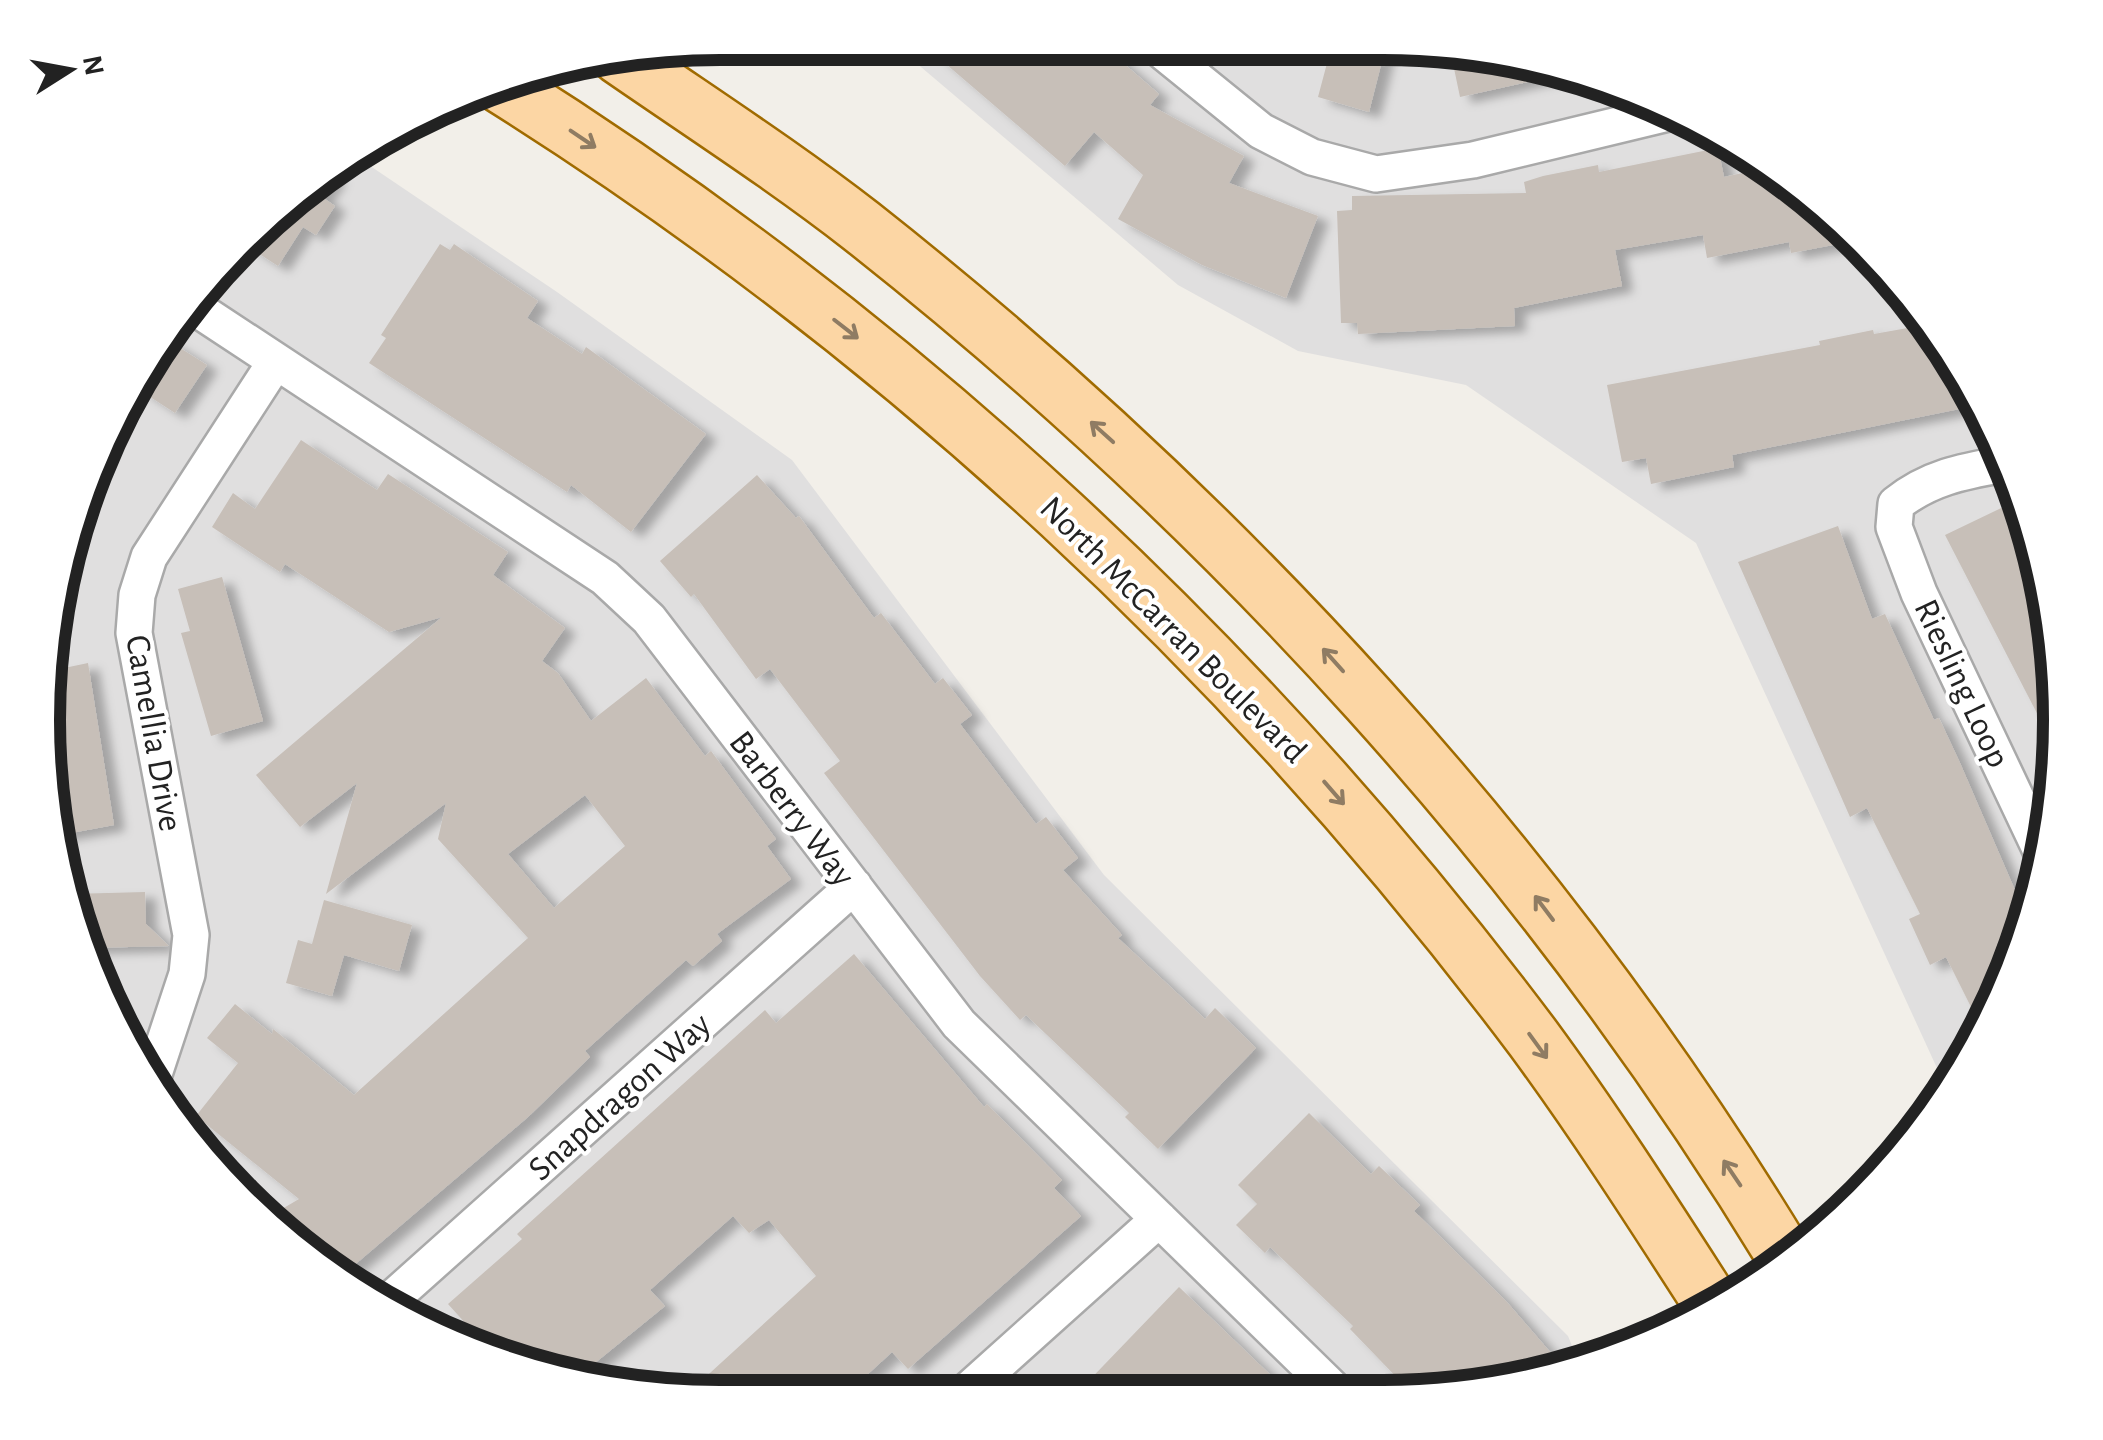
<svg xmlns="http://www.w3.org/2000/svg" width="2103" height="1440" viewBox="0 0 2103 1440" font-family="'Alegreya Sans',sans-serif">
	<style>
		.residential { fill: #e0dfdf }
		.building { fill: #c7bfb8; fill-rule: evenodd; filter: url(#shadow) }
		.lines { fill: none; stroke-linecap: round; stroke-linejoin: round }
		.street-casing { stroke: #a9a9a9; stroke-width: 40 }
		.primary-casing { stroke: #a06b00; stroke-width: 60 }
		.street { stroke: #fff; stroke-width: 35 }
		.primary { stroke: #fcd6a4; stroke-width: 55 }
		.oneway { stroke: #8f7c63 }
		.labels { text-anchor: middle; stroke-width: 8; stroke-linejoin: round; paint-order: stroke }
		.street-label { font-size: 35px; fill: #222; stroke: #fff }
		.rim { fill: none; stroke: #222; stroke-width: 12 }
	</style>
	<defs>
		<filter id="shadow"><feDropShadow dx="11" dy="6" stdDeviation="5" flood-color="#0004"/></filter>
	</defs>
	<rect width="100%" height="100%" fill="#f2efe9"/>
	<path class="residential" d="M 895,45 L 1515,55 L 1721,133 L 1862,241 L 1947,344 L 2009,461 L 2048,588 L 2060,721 L 2047,853 L 2009,980 L 1948,1092 L 1696,543 L 1466,385 L 1298,351 L 1178,285 Z
		M 351,153 L 557,292 L 792,460 L 1104,875 L 1568,1336 L 1579,1363 L 1515,1385 L 720,1397 L 587,1384 L 460,1346 L 343,1283 L 241,1199 L 113,1020 L 55,852 L 48,632 L 94,460 L 210,274 Z"/>
	<path class="building" d="M 925,46 L 1107,49 L 1159,94 L 1150,105 L 1244,156 L 1229,183 L 1318,216 L 1286,298 L 1202,265 L 1118,219 L 1143,175 L 1094,132 L 1065,166 Z
		M 1330,52 L 1384,53 L 1369,112 L 1318,97 Z
		M 1451,54 L 1515,55 L 1563,74 L 1460,97 Z
		M 1718,148 L 1724,177 L 1766,168 L 1832,218 L 1838,244 L 1791,253 L 1789,242 L 1707,258 L 1703,235 L 1615,250 L 1622,286 L 1514,308 L 1515,326 L 1358,334 L 1357,323 L 1341,323 L 1337,211 L 1352,210 L 1352,196 L 1526,193 L 1524,182 L 1543,176 L 1598,165 L 1599,172 Z
		M 327,171 L 335,178 L 322,197 L 335,206 L 316,235 L 303,227 L 278,266 L 244,244 Z
		M 440,244 L 450,250 L 454,244 L 538,301 L 527,318 L 582,354 L 586,347 L 706,434 L 631,532 L 571,485 L 567,492 L 369,363 L 386,338 L 381,335 Z
		M 1930,324 L 1947,344 L 1979,405 L 1732,455 L 1734,467 L 1651,484 L 1646,458 L 1622,462 L 1607,385 L 1820,345 L 1819,341 L 1873,330 L 1874,334 Z
		M 169,341 L 207,365 L 175,413 L 138,389 Z
		M 301,440 L 377,490 L 388,474 L 508,552 L 493,575 L 565,628 L 542,661 L 558,673 L 591,721 L 646,678 L 705,756 L 711,751 L 776,839 L 767,846 L 791,879 L 717,934 L 722,941 L 693,966 L 686,960 L 585,1051 L 590,1057 L 528,1117 L 338,1279 L 265,1219 L 299,1199 L 196,1116 L 238,1063 L 207,1038 L 235,1004 L 272,1034 L 273,1029 L 354,1095 L 528,938 L 438,839 L 446,803 L 326,894 L 357,783 L 300,827 L 256,775 L 442,617 L 389,632 L 285,564 L 280,572 L 212,527 L 233,493 L 255,509 ZM 585,795 L 625,846 L 554,908 L 508,854 Z
		M 757,475 L 796,518 L 799,516 L 874,618 L 881,613 L 935,684 L 943,678 L 972,715 L 960,724 L 1036,824 L 1046,817 L 1078,858 L 1063,870 L 1122,935 L 1118,938 L 1205,1019 L 1215,1008 L 1256,1048 L 1158,1149 L 1125,1117 L 1129,1113 L 1026,1015 L 1020,1020 L 980,976 L 824,773 L 840,761 L 770,669 L 756,679 L 694,594 L 691,597 L 660,561 Z
		M 2020,499 L 2048,588 L 2060,721 L 2057,752 L 1945,535 Z
		M 1838,526 L 1872,619 L 1885,614 L 1934,720 L 1939,718 L 1960,763 L 2027,918 L 2009,980 L 1982,1029 L 1946,957 L 1930,965 L 1909,919 L 1920,914 L 1867,808 L 1850,817 L 1738,562 Z
		M 222,577 L 263,721 L 211,736 L 181,633 L 190,631 L 178,589 Z
		M 88,663 L 114,825 L 55,836 L 50,671 Z
		M 145,892 L 146,924 L 169,946 L 88,948 L 70,894 Z
		M 324,900 L 412,925 L 399,971 L 344,955 L 332,996 L 286,983 L 298,940 L 312,944 Z
		M 854,954 L 984,1107 L 987,1104 L 1062,1180 L 1054,1188 L 1081,1216 L 908,1369 L 892,1352 L 845,1395 L 687,1394 L 816,1276 L 769,1220 L 749,1233 L 733,1216 L 650,1290 L 665,1306 L 574,1380 L 496,1357 L 448,1304 L 522,1239 L 517,1234 L 765,1010 L 776,1023 Z
		M 1309,1113 L 1371,1174 L 1379,1166 L 1420,1205 L 1414,1211 L 1506,1301 L 1564,1368 L 1530,1379 L 1516,1364 L 1491,1385 L 1405,1386 L 1350,1329 L 1353,1326 L 1270,1247 L 1265,1253 L 1236,1225 L 1257,1204 L 1238,1185 Z
		M 1179,1287 L 1284,1388 L 1078,1392 Z"/>
	<g class="lines">
		<defs>
			<path id="street" d="M 1161,50 L 1261,131 L 1312,157 L 1376,174 L 1473,160 L 1668,113
				M 191,305 L 605,578 L 649,619 L 959,1024 L 1332,1388
				M 2010,463 C 1966,471 1931,476 1896,504 L 1894,527 L 1919,593 L 2045,859
				M 153,1077 L 187,974 L 191,935 L 134,633 L 137,595 L 149,557 L 276,361
				M 385,1305 L 854,886
				M 964,1394 L 1159,1219"/>
			<path id="primary" d="M 619,56 C 700,112 784,166 861,226 C 1225,513 1543,859 1784,1255
				M 501,85 C 902,337 1249,660 1533,1038 C 1597,1125 1655,1216 1713,1306"/>
		</defs>
		<use href="#street" class="street-casing"/>
		<use href="#primary" class="primary-casing"/>
		<use href="#street" class="street"/>
		<use href="#primary" class="primary"/>
	</g>
	<defs><path id="oneway-shaft" d="M-6 0H5M1.5-3L5.5 0L1.5 3" fill="none" stroke-width="1.6" stroke-linecap="round" stroke-linejoin="round" transform="scale(2.5)"/></defs>
	<g class="oneway">
		<use href="#oneway-shaft" transform="translate(583 139) rotate(34)"/>
		<use href="#oneway-shaft" transform="translate(846 329) rotate(38)"/>
		<use href="#oneway-shaft" transform="translate(1102 432) rotate(-138)"/>
		<use href="#oneway-shaft" transform="translate(1333 660) rotate(-132)"/>
		<use href="#oneway-shaft" transform="translate(1334 793) rotate(49)"/>
		<use href="#oneway-shaft" transform="translate(1544 908) rotate(-127)"/>
		<use href="#oneway-shaft" transform="translate(1538 1046) rotate(54)"/>
		<use href="#oneway-shaft" transform="translate(1732 1173) rotate(-124)"/>
	</g>
	<g class="labels">
		<g class="street-label">
			<text transform="translate(1174 629) rotate(45)" y="12">North McCarran Boulevard</text>
			<text transform="translate(1963 683) rotate(65)" y="12">Riesling Loop</text>
			<text transform="translate(155 733) rotate(80)" y="12">Camellia Drive</text>
			<text transform="translate(793 808) rotate(53)" y="12">Barberry Way</text>
			<text transform="translate(619 1096) rotate(-42)" y="12">Snapdragon Way</text>
		</g>
	</g>
	<path d="M0 0H2103V1440H0ZM720 60H1383A660 660 0 0 1 2043 720V720A660 660 0 0 1 1383 1380H720A660 660 0 0 1 60 720V720A660 660 0 0 1 720 60Z" fill="#fff" fill-rule="evenodd"/>
	<path class="rim" d="M720 60H1383A660 660 0 0 1 2043 720V720A660 660 0 0 1 1383 1380H720A660 660 0 0 1 60 720V720A660 660 0 0 1 720 60Z"/>
	<g transform="translate(70 70) rotate(79)" stroke="#ffffff" stroke-width="8" paint-order="stroke">
	<path d="M0-8L18 38L0 25L-18 38Z" fill="#222222"/>
	<text y="-15" font-size="28" font-weight="bold" text-anchor="middle" fill="#222222">N</text>
	</g>
</svg>
